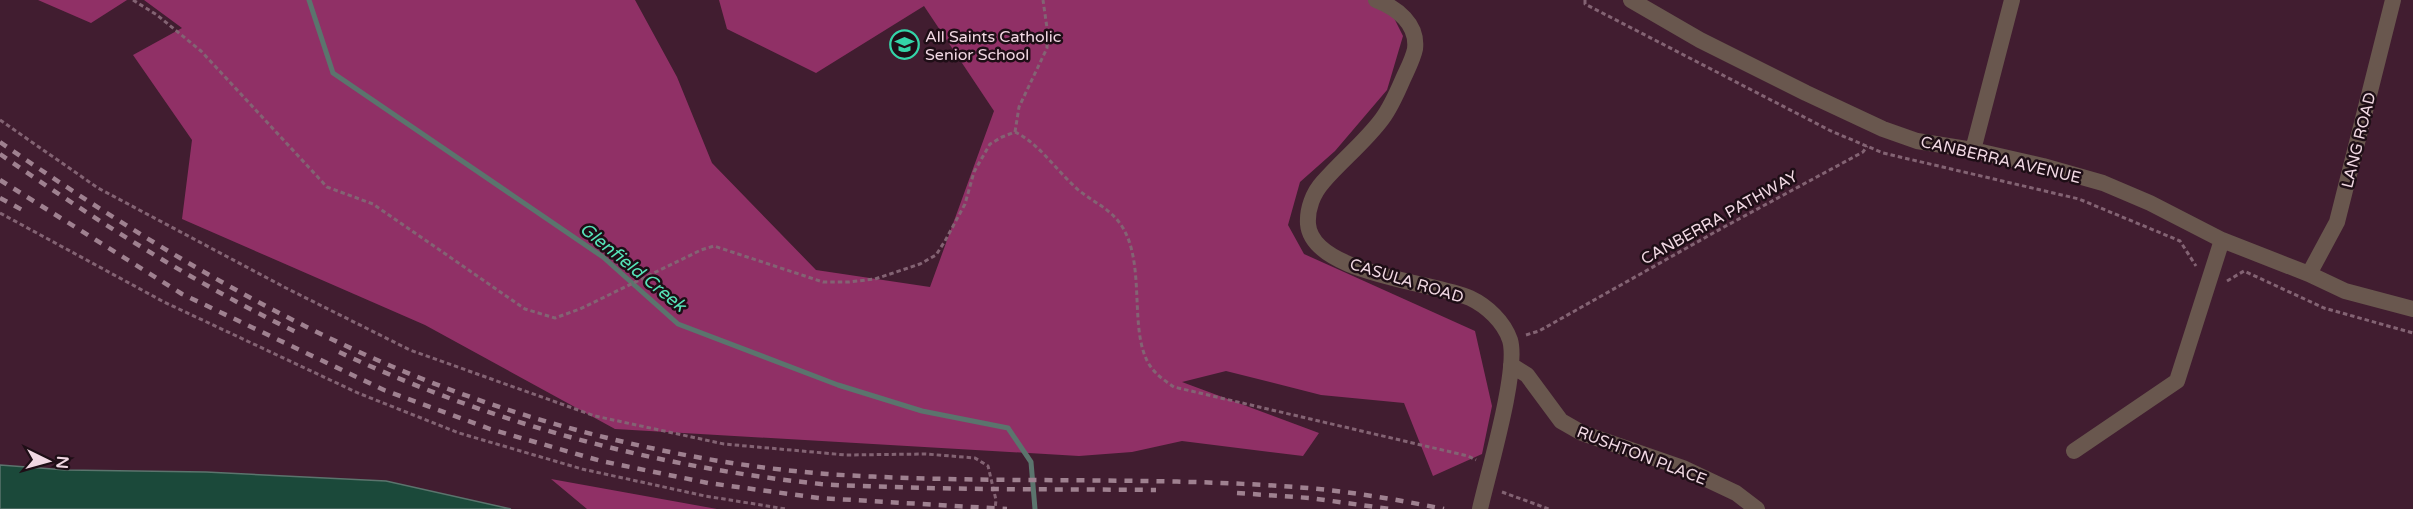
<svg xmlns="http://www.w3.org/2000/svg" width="2413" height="509" viewBox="0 0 2413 509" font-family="'Varela Round',sans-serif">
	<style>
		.forest { fill: #903066 }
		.water { fill: #1b493a; stroke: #5b746d; stroke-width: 1.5 }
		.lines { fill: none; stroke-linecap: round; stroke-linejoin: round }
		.stream { stroke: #5b746d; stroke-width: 5 }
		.path { stroke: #836373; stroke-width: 3; stroke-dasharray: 4.5 3; stroke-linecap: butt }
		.minor { stroke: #69574e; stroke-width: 16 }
		.rail { stroke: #9f8190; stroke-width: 4.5; stroke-dasharray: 8 8; stroke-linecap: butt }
		.labels { text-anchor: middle; stroke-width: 5; stroke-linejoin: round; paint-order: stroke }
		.poi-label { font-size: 16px; fill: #f1d8e3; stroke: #1e0e16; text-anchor: start }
		.street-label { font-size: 16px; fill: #f1d8e3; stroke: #1e0e16 }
		.water-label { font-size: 18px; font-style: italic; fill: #56e3b8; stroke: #1e0e16 }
	</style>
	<rect width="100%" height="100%" fill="#411d30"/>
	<path class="forest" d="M 38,0 L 127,0 L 91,23 Z
		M 144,0 L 635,0 L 677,77 L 712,163 L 816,270 L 930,287 L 994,111 L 924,6 L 816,73 L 727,29 L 719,0 L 1385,0 L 1403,36 L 1387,90 L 1335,151 L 1300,182 L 1288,225 L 1304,254 L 1475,331 L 1492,406 L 1482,454 L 1433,476 L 1404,403 L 1321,395 L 1226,371 L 1182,382 L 1319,433 L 1303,456 L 1182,441 L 1132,452 L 1079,456 L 615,429 L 425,325 L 182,219 L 192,140 L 133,55 L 182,28 Z
		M 551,479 L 717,509 L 587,509 Z"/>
	<path class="water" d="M 0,465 L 66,470 L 206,472 L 386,481 L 511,509 L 0,509 Z"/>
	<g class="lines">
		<path class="stream" d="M 309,0 L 333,73 L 603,257 L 678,324 L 838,385 L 922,411 L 1008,428 L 1031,462 L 1035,509"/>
		<path class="path" d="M 133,0 L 157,15 L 201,51 L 327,187 L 373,204 L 525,309 L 555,318 L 580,309 L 701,250 L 714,246 L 823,282 L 849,282 L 875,279 L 920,264 L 936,255 L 945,241 L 965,204 L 974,172 L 990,144 L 1002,137 L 1015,132 C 1038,143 1054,167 1072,184 C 1088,201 1110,206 1123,228 C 1148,270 1125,343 1156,373 C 1161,378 1168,383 1174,387 L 1468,456 L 1476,460
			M 1585,0 L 1585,4 L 1831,131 L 1883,153 L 2079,199 L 2180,241 L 2196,266
			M 0,120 L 98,188 L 286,288 L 410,350 L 595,416 L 724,444 L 846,455 L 926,454 L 975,458 L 988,466 L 996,500 L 995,509
			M 1015,132 L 1019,107 L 1047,48 L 1047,28 L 1043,0
			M 0,213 L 164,302 L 358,393 L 459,433 L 582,469 L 705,496 L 786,509
			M 2227,281 L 2244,271 L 2324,308 L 2413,333
			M 1526,335 L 1539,331 L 1724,227 L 1863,152 L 1867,146
			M 1502,492 L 1549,509"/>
		<path class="minor" d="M 1376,0 C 1397,8 1418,24 1415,49 C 1413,59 1407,70 1403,79 C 1397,93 1391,107 1382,119 C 1365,142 1342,160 1323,182 C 1313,193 1307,209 1308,224 C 1312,274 1434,282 1470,298 C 1487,306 1504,322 1510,340 C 1519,370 1488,473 1480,509
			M 1631,0 L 1700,40 L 1806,93 L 1883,129 L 1917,141 L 1973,150 L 2043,166 L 2103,183 L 2150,203 L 2222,240 L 2309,274 L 2345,291 L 2413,309
			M 1973,150 L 2012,0
			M 2309,274 L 2337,222 L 2393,0
			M 1511,365 L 1527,375 L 1561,421 L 1582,433 L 1683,468 L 1736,493 L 1757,509
			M 2074,451 L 2177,381 L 2222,240"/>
		<path class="rail" d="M 0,142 C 123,227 253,307 391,366 C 524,423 682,463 827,474 C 987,485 1148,475 1308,488 C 1353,492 1400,500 1444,509
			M 0,154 C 95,220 194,283 298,333
			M 0,180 L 182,294 L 384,390 L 490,429 L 601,461 L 708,483 L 819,498 L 1007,509
			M 0,198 L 26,212
			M 339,352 C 491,423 654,467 821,484 C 845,486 869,486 893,487 C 981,490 1068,489 1156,490
			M 1237,493 L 1310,498 L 1390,509"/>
	</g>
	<defs>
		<symbol id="school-ring" viewBox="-11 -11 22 22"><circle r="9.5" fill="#1e0e16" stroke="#34d4a8" stroke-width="1.5"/><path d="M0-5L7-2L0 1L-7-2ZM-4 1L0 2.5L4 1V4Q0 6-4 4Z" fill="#34d4a8"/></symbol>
	</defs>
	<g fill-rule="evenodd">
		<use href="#school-ring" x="888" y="28" width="33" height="33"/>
	</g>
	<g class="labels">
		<g class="poi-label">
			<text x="925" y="42">All Saints Catholic<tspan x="925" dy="18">Senior School</tspan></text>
		</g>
		<g class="street-label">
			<text transform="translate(2358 140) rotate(-76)" y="6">LANG ROAD</text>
			<text transform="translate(2001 159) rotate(13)" y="6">CANBERRA AVENUE</text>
			<text transform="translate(1719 217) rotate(-29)" y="6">CANBERRA PATHWAY</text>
			<text transform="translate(1407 280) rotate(17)" y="6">CASULA ROAD</text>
			<text transform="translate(1642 455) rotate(21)" y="6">RUSHTON PLACE</text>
		</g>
		<g class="water-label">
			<text transform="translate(633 267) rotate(39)" y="6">Glenfield Creek</text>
		</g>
	</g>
	<g transform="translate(48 461) rotate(95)" stroke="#1e0e16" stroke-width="4.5" paint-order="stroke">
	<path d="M0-4.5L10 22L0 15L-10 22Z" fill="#f1d8e3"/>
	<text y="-9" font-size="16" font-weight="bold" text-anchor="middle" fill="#f1d8e3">N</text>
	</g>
</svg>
